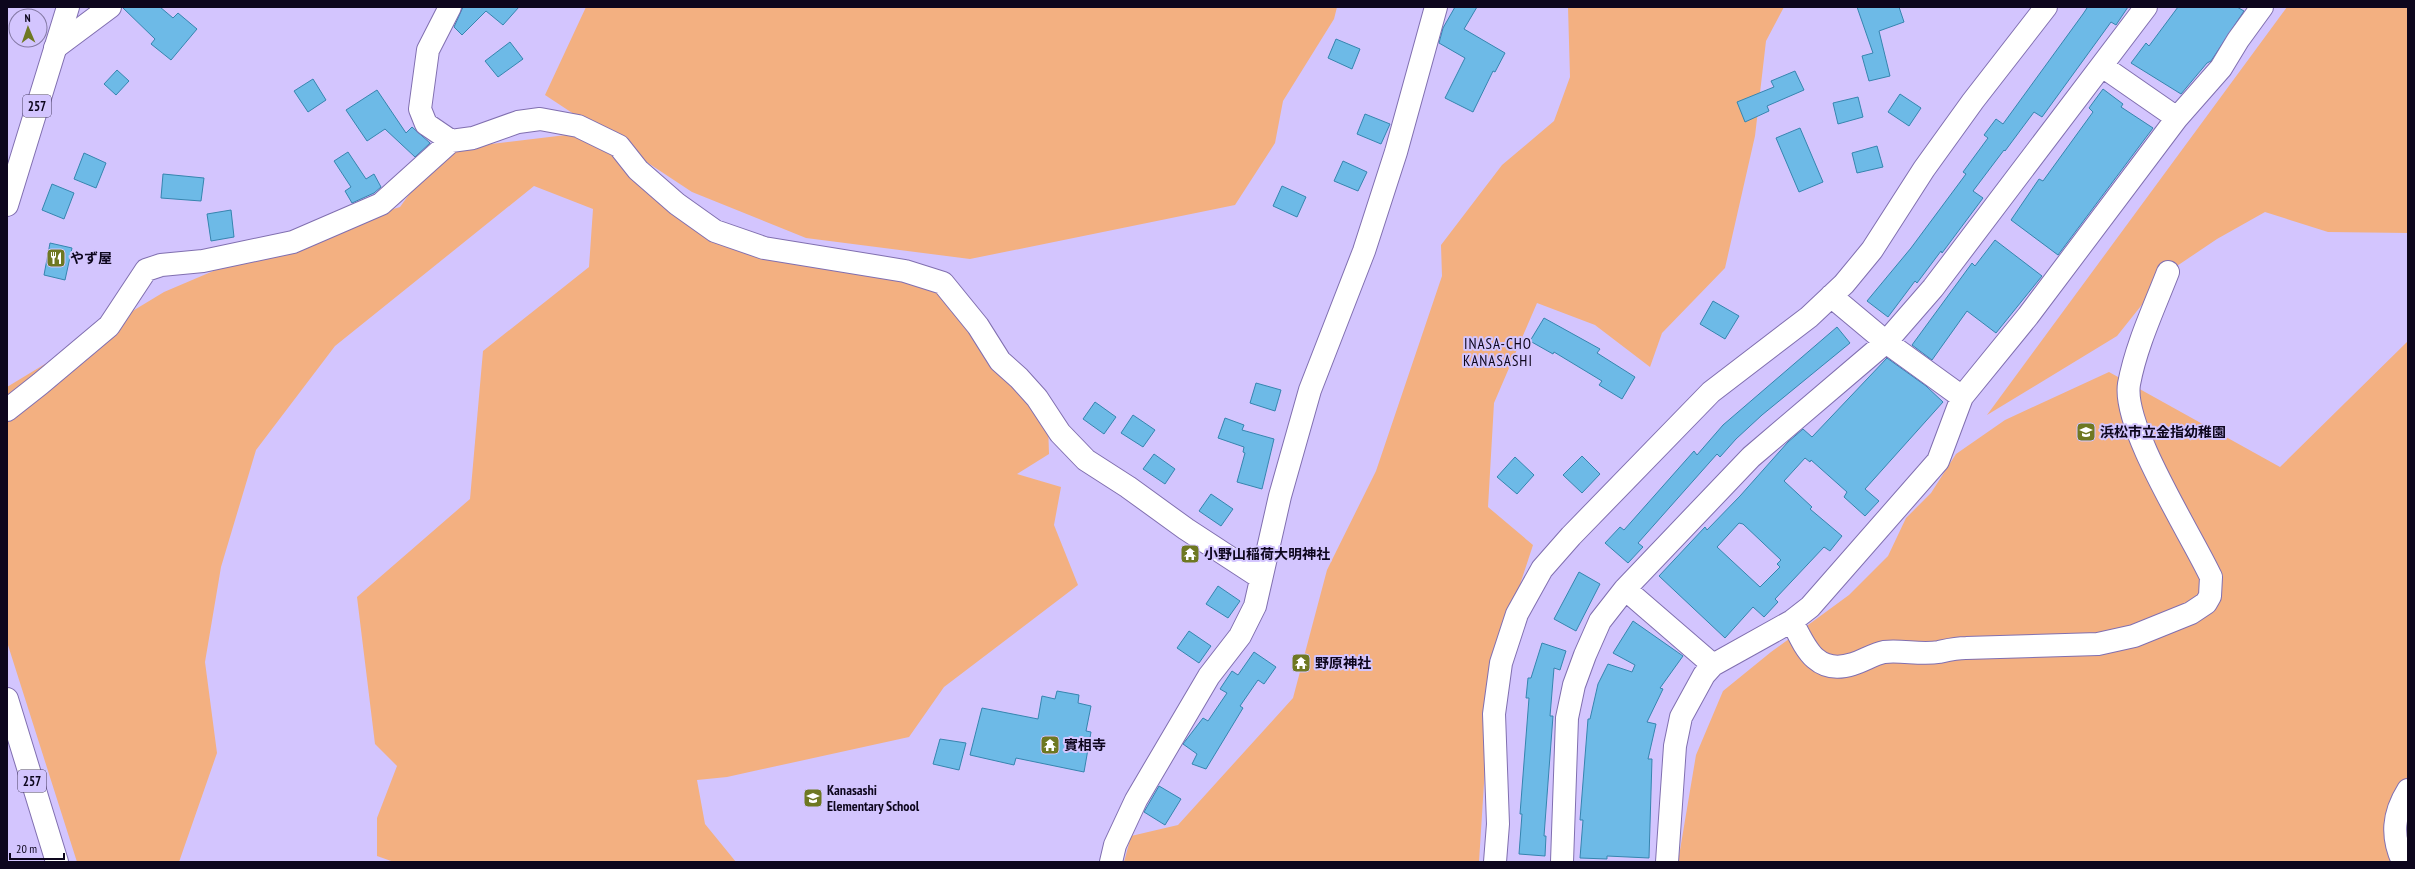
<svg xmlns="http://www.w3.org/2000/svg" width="2415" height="869" viewBox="0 0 2415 869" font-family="'PT Sans Narrow','Noto Sans JP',sans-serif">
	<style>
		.green { fill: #f3b081 }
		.building { fill: #6dbae7; stroke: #3685af; fill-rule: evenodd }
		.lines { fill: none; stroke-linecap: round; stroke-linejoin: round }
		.minor-casing { stroke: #806fb0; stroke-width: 24 }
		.highway-casing { stroke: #806fb0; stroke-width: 24 }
		.minor { stroke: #fff; stroke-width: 22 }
		.highway { stroke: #fff; stroke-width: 22 }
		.labels { text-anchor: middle; stroke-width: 4; stroke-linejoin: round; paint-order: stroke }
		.shield { fill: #d3c5fe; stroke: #483f60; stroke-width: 1 }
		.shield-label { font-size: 13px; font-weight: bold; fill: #0d061d }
		.poi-label { font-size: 14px; font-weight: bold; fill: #0d061d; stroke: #d3c5fe; text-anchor: start }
		.neighbourhood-label { font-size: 15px; letter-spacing: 1px; fill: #0d061d; stroke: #d3c5fe }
	</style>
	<rect width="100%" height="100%" fill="#d3c5fe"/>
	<path class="green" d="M 586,7 L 1337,7 L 1334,19 L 1283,101 L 1275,143 L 1235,205 L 970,259 L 806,238 L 692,192 L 545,95 Z
		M 1568,7 L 1784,7 L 1766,41 L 1755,136 L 1725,268 L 1662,333 L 1650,367 L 1595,325 L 1537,303 L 1494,403 L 1488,507 L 1533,545 L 1491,673 L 1479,862 L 1124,862 L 1131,836 L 1178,825 L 1293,698 L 1327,570 L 1376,471 L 1442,276 L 1441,245 L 1502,165 L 1554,121 L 1570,77 Z
		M 2287,7 L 2408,7 L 2408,233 L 2328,232 L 2265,212 L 2217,239 L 2168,272 L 2117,336 L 1987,415 Z
		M 591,132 L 733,238 L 943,283 L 1048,423 L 1049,454 L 1017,474 L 1061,487 L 1054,525 L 1078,585 L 944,687 L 909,737 L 727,777 L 697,780 L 705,824 L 736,862 L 394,862 L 377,856 L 377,818 L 397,766 L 375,744 L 357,597 L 470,499 L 483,351 L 589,267 L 593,209 L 534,186 L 335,346 L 256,450 L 221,567 L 205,662 L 217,753 L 179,862 L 77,862 L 7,642 L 7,387 L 164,292 L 272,246 L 400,207 L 441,150 Z
		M 2408,341 L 2408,862 L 1678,862 L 1696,755 L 1723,691 L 1771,652 L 1849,595 L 1888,556 L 1906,518 L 1931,493 L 1956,454 L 2005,420 L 2109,372 L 2280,467 Z"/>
	<path class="building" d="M 122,7 L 160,7 L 173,18 L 178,13 L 197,29 L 171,60 L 151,44 L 155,39 Z
		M 463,7 L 519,7 L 503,25 L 486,11 L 462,35 L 454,27 Z
		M 1455,7 L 1477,7 L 1464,29 L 1505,53 L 1495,72 L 1493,71 L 1473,112 L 1445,98 L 1465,58 L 1439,43 L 1443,28 Z
		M 1857,7 L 1899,7 L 1904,22 L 1879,31 L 1890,76 L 1869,81 L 1862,56 L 1873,53 Z
		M 2085,7 L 2128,7 L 2116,25 L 2111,22 L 2042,117 L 2034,112 L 2005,151 L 2004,150 L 1973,191 L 1983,198 L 1942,253 L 1941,251 L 1917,283 L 1915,281 L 1888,317 L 1867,301 L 1911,248 L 1966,174 L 1963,172 L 1988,138 L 1984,135 L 1996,119 L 2003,124 L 2083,14 L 2087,8 Z
		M 2178,7 L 2237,7 L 2244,11 L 2211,61 L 2207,63 L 2181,94 L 2131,63 L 2146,43 L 2149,46 Z
		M 1336,39 L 1360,49 L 1352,69 L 1328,58 Z
		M 510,42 L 523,59 L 498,77 L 485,61 Z
		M 117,70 L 129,81 L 116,95 L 104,84 Z
		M 1795,71 L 1804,90 L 1767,106 L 1769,111 L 1745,122 L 1737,102 L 1774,87 L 1771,81 Z
		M 313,79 L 326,100 L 308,112 L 294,91 Z
		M 2103,89 L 2123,104 L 2121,107 L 2153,128 L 2058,255 L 2011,220 L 2039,179 L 2043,181 L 2093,112 L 2089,108 Z
		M 377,90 L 406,133 L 412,127 L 430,143 L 415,157 L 385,129 L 367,141 L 346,110 Z
		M 1900,94 L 1921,108 L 1909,126 L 1888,112 Z
		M 1858,97 L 1863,117 L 1838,124 L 1833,103 Z
		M 1365,114 L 1390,124 L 1381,144 L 1357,134 Z
		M 1800,128 L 1823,182 L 1799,192 L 1776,138 Z
		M 1877,146 L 1883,167 L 1857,173 L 1852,153 Z
		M 348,152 L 366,179 L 374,174 L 381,187 L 374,193 L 352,203 L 345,191 L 351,187 L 334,161 Z
		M 84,153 L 106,163 L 96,188 L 74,179 Z
		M 1343,161 L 1367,172 L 1358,191 L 1334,181 Z
		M 163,174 L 204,178 L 201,201 L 161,198 Z
		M 52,184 L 74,193 L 64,219 L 42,210 Z
		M 1282,186 L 1306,197 L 1297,217 L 1273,206 Z
		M 231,210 L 234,237 L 211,241 L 207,214 Z
		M 1995,240 L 2042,276 L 1996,333 L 1967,311 L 1932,360 L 1912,345 L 1972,263 L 1975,266 Z
		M 50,243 L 72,248 L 65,280 L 44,275 Z
		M 1713,301 L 1739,316 L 1725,339 L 1700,324 Z
		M 1544,318 L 1600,349 L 1597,353 L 1635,377 L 1622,399 L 1599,385 L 1602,381 L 1554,352 L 1553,354 L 1530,341 Z
		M 1837,327 L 1850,343 L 1762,415 L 1736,439 L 1720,457 L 1717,454 L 1638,543 L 1643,547 L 1628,563 L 1605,543 L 1620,527 L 1624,530 L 1694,451 L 1697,455 L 1723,425 Z
		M 1887,358 L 1926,386 L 1943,402 L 1865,489 L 1879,501 L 1865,516 L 1844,497 L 1847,492 L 1811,460 L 1810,462 L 1805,458 L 1784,481 L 1812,507 L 1810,509 L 1842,536 L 1830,551 L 1824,547 L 1775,599 L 1778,602 L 1764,617 L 1753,607 L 1725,638 L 1659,576 L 1705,527 L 1707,530 L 1740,496 L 1788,442 L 1803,429 L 1812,437 ZM 1739,523 L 1743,524 L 1781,560 L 1777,564 L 1780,567 L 1760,587 L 1717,547 Z
		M 1256,383 L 1281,390 L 1275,411 L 1250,403 Z
		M 1095,402 L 1116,417 L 1104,434 L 1083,419 Z
		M 1133,415 L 1155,430 L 1143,447 L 1121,433 Z
		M 1225,418 L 1244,425 L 1242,430 L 1274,439 L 1262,489 L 1237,482 L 1245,453 L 1243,452 L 1244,447 L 1218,438 Z
		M 1154,454 L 1175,469 L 1165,484 L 1143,469 Z
		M 1582,456 L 1600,474 L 1582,493 L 1563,475 Z
		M 1515,457 L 1534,475 L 1517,494 L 1497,477 Z
		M 1211,494 L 1233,509 L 1221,526 L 1199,511 Z
		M 1579,572 L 1600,584 L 1576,631 L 1554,619 Z
		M 1218,586 L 1240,601 L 1228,618 L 1206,604 Z
		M 1633,621 L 1683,656 L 1660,688 L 1663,689 L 1647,722 L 1656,724 L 1648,759 L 1652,759 L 1649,858 L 1607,856 L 1607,859 L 1580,858 L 1583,820 L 1580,820 L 1588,719 L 1590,719 L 1598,684 L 1608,664 L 1632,672 L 1635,665 L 1613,653 Z
		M 1189,631 L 1211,646 L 1199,663 L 1177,648 Z
		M 1542,643 L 1566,651 L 1560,670 L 1554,668 L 1550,716 L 1553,716 L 1544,836 L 1546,836 L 1545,856 L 1519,854 L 1522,814 L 1520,814 L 1529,698 L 1526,698 L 1528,678 L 1531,678 Z
		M 1254,652 L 1276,667 L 1264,684 L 1258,680 L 1240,706 L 1243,708 L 1206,769 L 1192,764 L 1197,754 L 1183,744 L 1203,718 L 1208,721 L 1227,693 L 1220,689 L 1232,671 L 1238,675 Z
		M 1057,691 L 1079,695 L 1078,703 L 1091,706 L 1086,731 L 1091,732 L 1084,772 L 1016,758 L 1014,765 L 970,755 L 982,708 L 1038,719 L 1042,696 L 1055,699 Z
		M 940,739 L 966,743 L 959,770 L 933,764 Z
		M 1159,786 L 1181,799 L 1165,825 L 1144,812 Z"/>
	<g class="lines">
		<defs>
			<path id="minor" d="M 450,7 L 428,50 L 420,109 L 426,124 L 451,141 L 473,138 L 518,122 L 540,119 L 578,126 L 619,146 L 638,170 L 677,204 L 715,231 L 764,248 L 905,271 L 943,283 L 978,326 L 1000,361 L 1019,378 L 1037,398 L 1060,433 L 1086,460 L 1128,487 L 1186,529 L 1261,578
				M 55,48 L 110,7
				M 2102,66 L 2177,118
				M 1831,296 L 1886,342 L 1962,397
				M 7,410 L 40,384 L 109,326 L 146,270 L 161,265 L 203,261 L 293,242 L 381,204 L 451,141
				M 1625,589 L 1713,665
				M 1792,621 C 1805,647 1816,676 1853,664 C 1863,661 1874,654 1884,652 C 1902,650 1921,655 1939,652 C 1948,650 1956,648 1966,648 L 2098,644 L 2134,636 L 2191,613 L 2206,603 L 2210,596 L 2211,577 C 2191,534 2122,427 2129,384 C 2136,346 2154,308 2168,272
				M 1111,862 L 1115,845 L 1136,800 L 1209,676 L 1240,636 L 1255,606 L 1280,496 L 1310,390 L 1364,251 L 1396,152 L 1436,7
				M 1495,862 L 1498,824 L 1494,714 L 1501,663 L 1517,614 L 1542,569 L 1571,536 L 1711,392 L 1809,317 L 1844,284 L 1872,250 L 1924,169 L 1973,101 L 2046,7
				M 1562,862 L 1567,718 L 1574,685 L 1585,655 L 1600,621 L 1625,589 L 1751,457 L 1886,342 L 1933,288 L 2146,7
				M 1667,862 L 1675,746 L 1681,717 L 1704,675 L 1713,665 L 1792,621 L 1810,607 L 1938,461 L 1962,397 L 2028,316 L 2177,118 L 2221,68 L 2238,40 L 2262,7
				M 2403,862 C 2391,836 2393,814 2408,790"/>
			<path id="highway" d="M 7,205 L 68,7
				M 7,699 L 57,862"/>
		</defs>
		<use href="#minor" class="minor-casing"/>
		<use href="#highway" class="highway-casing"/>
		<use href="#minor" class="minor"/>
		<use href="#highway" class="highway"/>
	</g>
	<defs>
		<symbol id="restaurant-square" viewBox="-11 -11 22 22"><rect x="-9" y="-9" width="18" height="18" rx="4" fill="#6e7822" stroke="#d3c5fe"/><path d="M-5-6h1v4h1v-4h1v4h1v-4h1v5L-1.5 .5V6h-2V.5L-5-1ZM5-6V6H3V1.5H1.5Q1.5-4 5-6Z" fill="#fff"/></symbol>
		<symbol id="school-square" viewBox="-11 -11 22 22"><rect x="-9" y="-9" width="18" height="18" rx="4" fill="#6e7822" stroke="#d3c5fe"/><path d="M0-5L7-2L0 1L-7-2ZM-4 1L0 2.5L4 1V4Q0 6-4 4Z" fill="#fff"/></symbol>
		<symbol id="temple-square" viewBox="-11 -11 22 22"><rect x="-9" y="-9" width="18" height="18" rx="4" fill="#6e7822" stroke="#d3c5fe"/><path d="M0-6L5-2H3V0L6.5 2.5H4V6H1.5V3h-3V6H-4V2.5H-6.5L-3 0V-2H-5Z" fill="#fff"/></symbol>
	</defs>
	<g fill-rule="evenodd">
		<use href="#restaurant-square" x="45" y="247" width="22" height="22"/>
		<use href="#school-square" x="2075" y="421" width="22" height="22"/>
		<use href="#temple-square" x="1179" y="543" width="22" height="22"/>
		<use href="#temple-square" x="1290" y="652" width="22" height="22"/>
		<use href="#temple-square" x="1039" y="734" width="22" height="22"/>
		<use href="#school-square" x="802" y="787" width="22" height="22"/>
	</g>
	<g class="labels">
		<g class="shield">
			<rect x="23" y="95" width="28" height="22" rx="3"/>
			<rect x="18" y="770" width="28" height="22" rx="3"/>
		</g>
		<g class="shield-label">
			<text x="37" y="111">257</text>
			<text x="32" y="786">257</text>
		</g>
		<g class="poi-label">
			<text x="70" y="263">やず屋</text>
			<text x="2100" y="437">浜松市立金指幼稚園</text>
			<text x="1204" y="559">小野山稲荷大明神社</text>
			<text x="1315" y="668">野原神社</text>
			<text x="1064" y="750">實相寺</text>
			<text x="827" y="795">Kanasashi<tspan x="827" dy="16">Elementary School</tspan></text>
		</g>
		<g class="neighbourhood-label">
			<text x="1498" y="349">INASA-CHO<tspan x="1498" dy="17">KANASASHI</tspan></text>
		</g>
	</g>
	<rect width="2415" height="869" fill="none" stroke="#0d061d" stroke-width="16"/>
	<g transform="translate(28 28) rotate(358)"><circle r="19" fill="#d3c5fe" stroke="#8479a4"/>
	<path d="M0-3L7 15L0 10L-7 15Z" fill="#6e7822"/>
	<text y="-6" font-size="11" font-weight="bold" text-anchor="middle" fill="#0d061d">N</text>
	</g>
	<path d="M10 853v6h54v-6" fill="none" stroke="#0d061d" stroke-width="2"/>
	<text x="16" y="853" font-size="12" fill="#0d061d" stroke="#d3c5fe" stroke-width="3" paint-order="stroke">20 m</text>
</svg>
